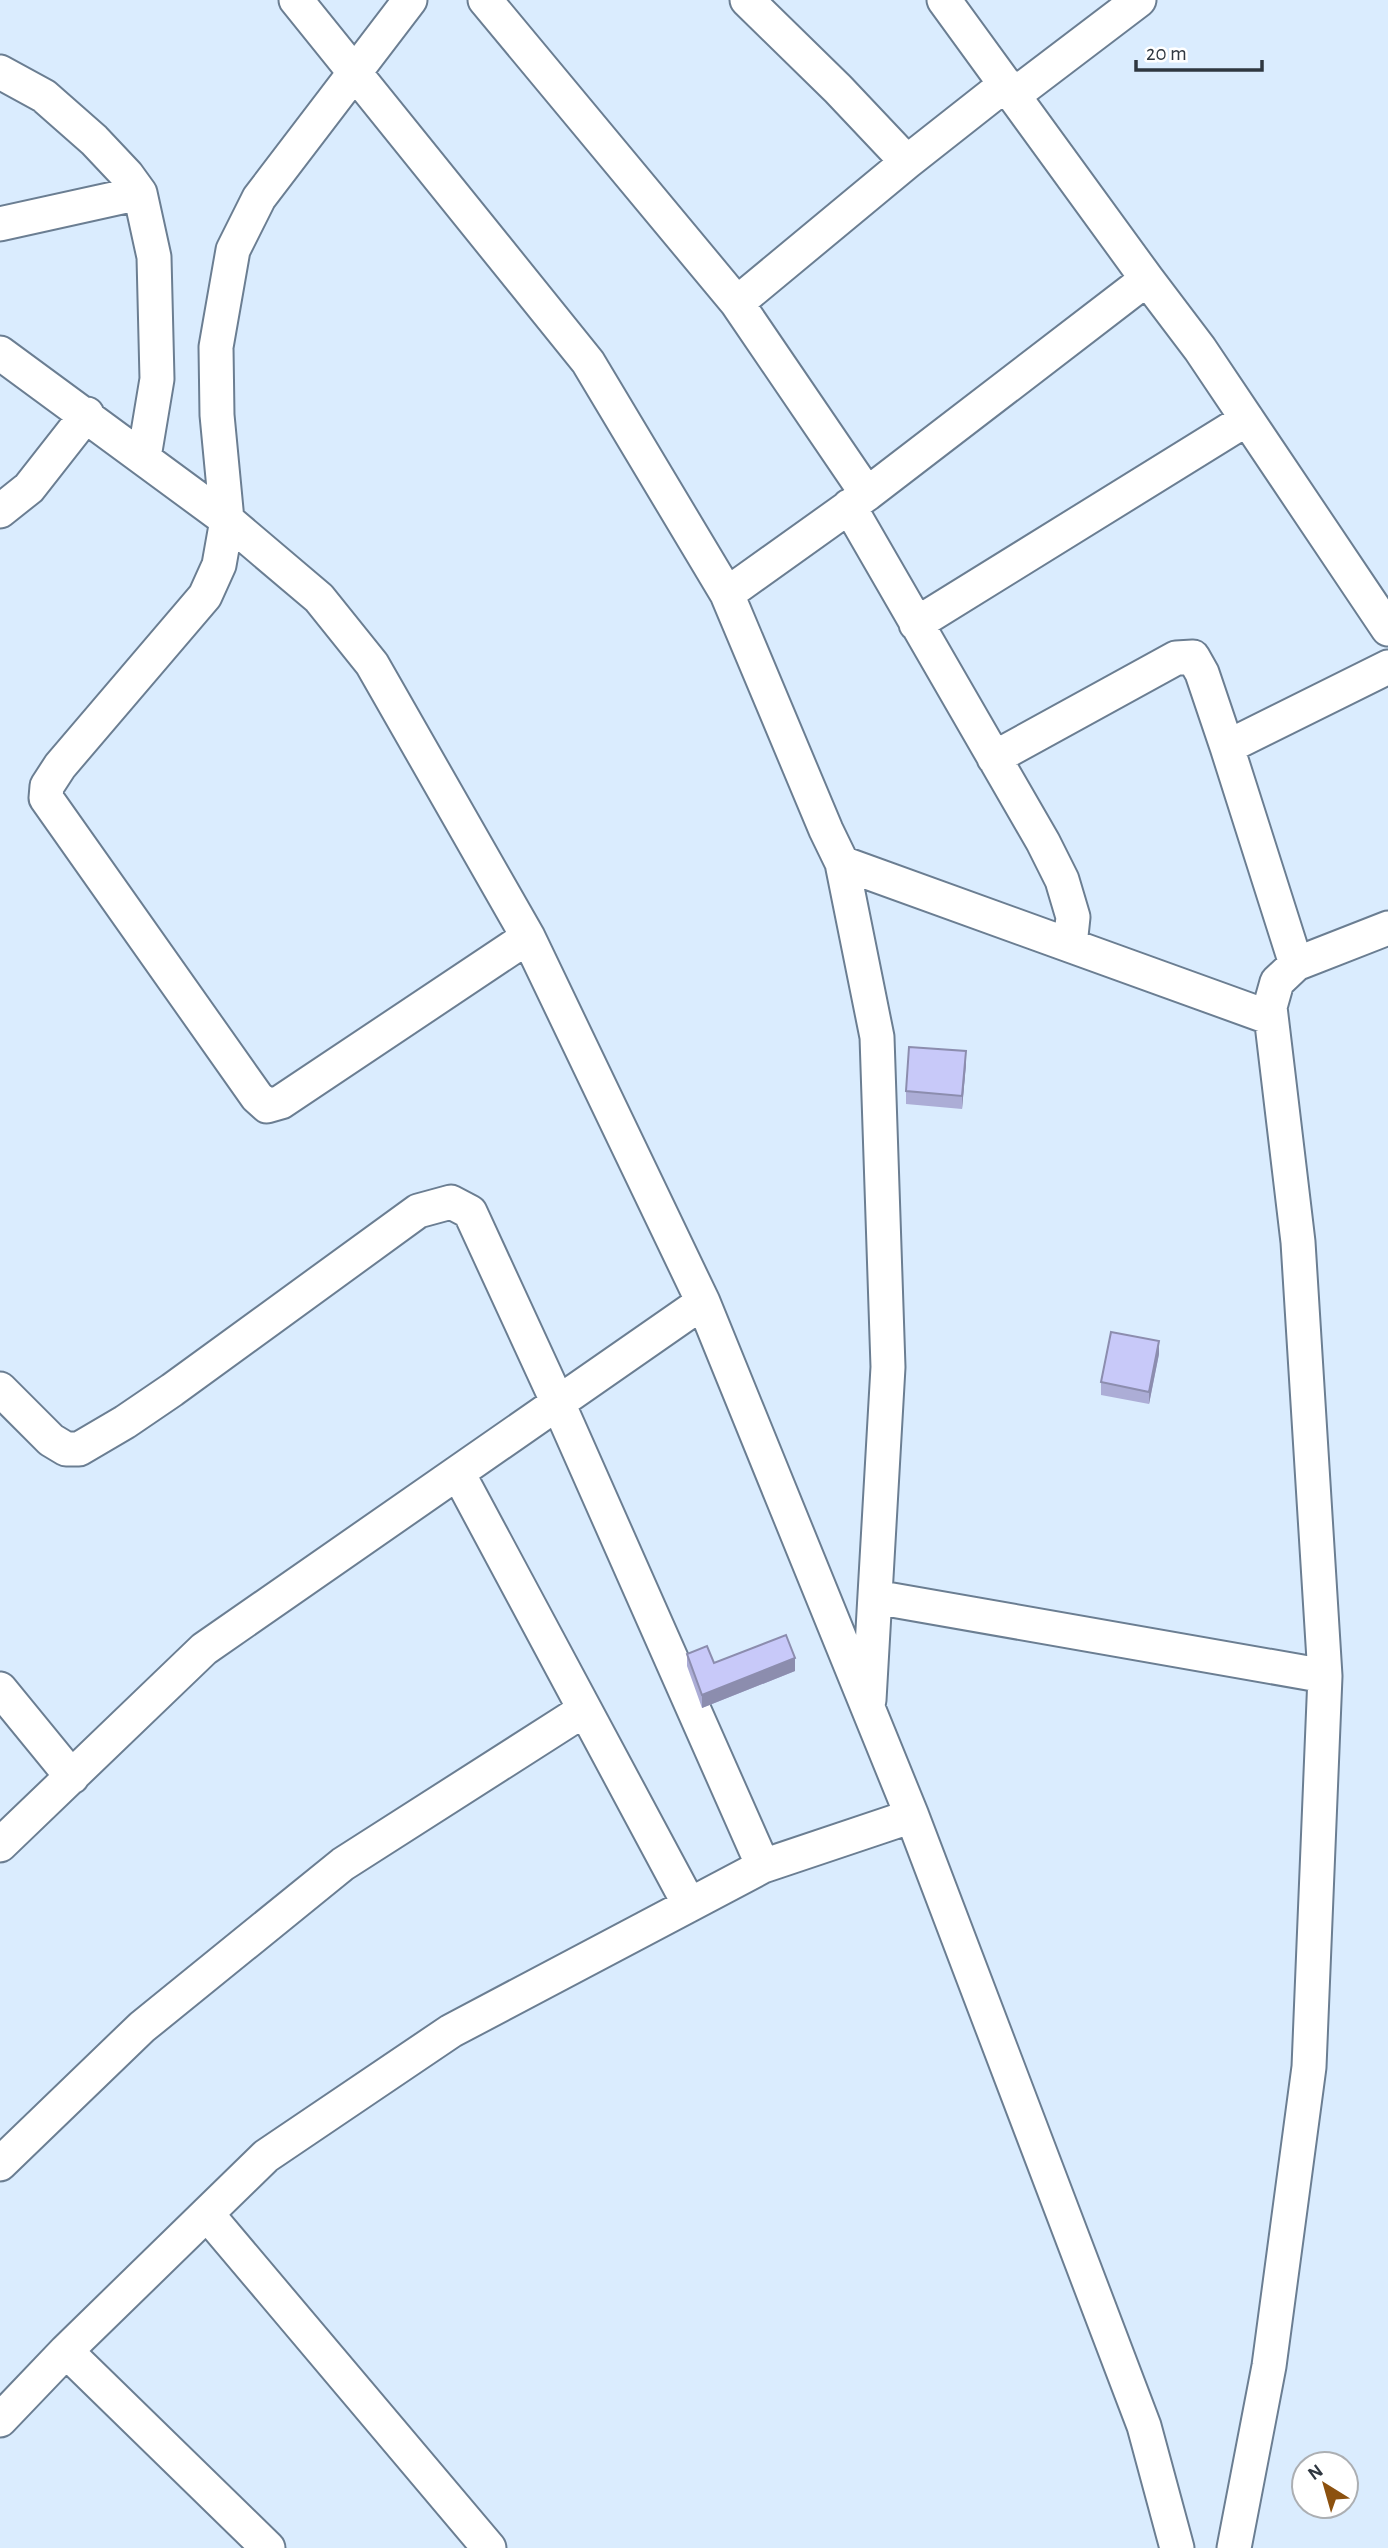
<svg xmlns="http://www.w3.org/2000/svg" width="1388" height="2548" viewBox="0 0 1388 2548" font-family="'Alegreya Sans',sans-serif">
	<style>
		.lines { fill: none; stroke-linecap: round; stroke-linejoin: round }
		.street-casing { stroke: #6b7e92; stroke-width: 37 }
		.street { stroke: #fff; stroke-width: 33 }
		.wall { fill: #acadd6 }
		.shaded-wall { fill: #8c8dae }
		.building { fill: #c8c9f9; stroke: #8c8dae; stroke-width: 2 }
	</style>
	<rect width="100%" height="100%" fill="#daecfe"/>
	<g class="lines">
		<defs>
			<path id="street" d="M 296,0 L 588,362 L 727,594 L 826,830 L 842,863 L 877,1037 L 888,1367 L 869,1700
				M 410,0 L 259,198 L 233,250 L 216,347 L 217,415 L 227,520 L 219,565 L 205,596 L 60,766 L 47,786 L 46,798 L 257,1097 L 267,1106 L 281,1102 L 528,937
				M 485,0 L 737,303 L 867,494
				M 747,0 L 838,89 L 907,162
				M 944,0 L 1147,279 L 1200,349 L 1388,629
				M 0,72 L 44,96 L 94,140 L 127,175 L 140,193 L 154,257 L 157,379 L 144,457
				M 1014,95 L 1139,0
				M 0,224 L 140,193
				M 737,303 L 907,162 L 1006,84
				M 0,353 L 227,520 L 319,598 L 372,664 L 528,937 L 703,1302 L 912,1816 L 1144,2426 L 1177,2548
				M 849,506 L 1043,842 L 1062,880 L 1073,917 L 1070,945
				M 0,511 L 29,488 L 87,414
				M 727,594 L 867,494 L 1147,279
				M 916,624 L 1247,419
				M 1227,747 L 1388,667
				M 994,758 L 1176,658 L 1193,657 L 1202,673 L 1227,747 L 1296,964
				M 842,863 L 1271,1018
				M 0,1389 L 51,1440 L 66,1449 L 79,1449 L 125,1422 L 172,1390 L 418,1211 L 451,1202 L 470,1212 L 558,1403 L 763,1866
				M 458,1473 L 689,1904
				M 875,1597 L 1325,1676
				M 0,1689 L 72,1777
				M 0,1845 L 204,1649 L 703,1302
				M 0,2164 L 142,2027 L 343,1864 L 584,1710
				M 207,2214 L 489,2548
				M 66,2351 L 268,2548
				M 0,2420 L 66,2351 L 266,2156 L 451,2031 L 763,1866 L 912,1816
				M 1234,2548 L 1269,2366 L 1309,2067 L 1325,1676 L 1298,1242 L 1270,1007 L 1277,982 L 1296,964 L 1388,928"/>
		</defs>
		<use href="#street" class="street-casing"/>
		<use href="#street" class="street"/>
	</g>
	<path class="wall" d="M 966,1064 L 962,1109 L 906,1104 L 906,1091 Z
		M 1159,1354 L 1149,1404 L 1101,1395 L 1101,1382 Z
		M 687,1654 L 714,1663 L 795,1671 L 702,1708 L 687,1666 Z"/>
	<path class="shaded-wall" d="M 966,1051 L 966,1064 L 962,1109 L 962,1096 Z
		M 1159,1341 L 1159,1354 L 1149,1404 L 1149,1392 Z
		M 795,1658 L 795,1671 L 702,1708 L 702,1695 Z"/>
	<path class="building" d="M 909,1047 L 966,1051 L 962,1096 L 906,1091 Z
		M 1111,1332 L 1159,1341 L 1149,1392 L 1101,1382 Z
		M 786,1635 L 795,1658 L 702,1695 L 687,1654 L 707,1646 L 714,1663 Z"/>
	<g transform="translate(1325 2485) rotate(323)"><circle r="33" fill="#ffffff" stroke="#acafb3" stroke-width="2"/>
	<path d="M0-5L12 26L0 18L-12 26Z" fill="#8c510f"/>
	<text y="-10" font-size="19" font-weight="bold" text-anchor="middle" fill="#2f3740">N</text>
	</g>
	<path d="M1136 60v10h126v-10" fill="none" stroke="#2f3740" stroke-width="3.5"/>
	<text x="1146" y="60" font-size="21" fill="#2f3740" stroke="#ffffff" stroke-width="5" paint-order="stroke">20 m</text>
</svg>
